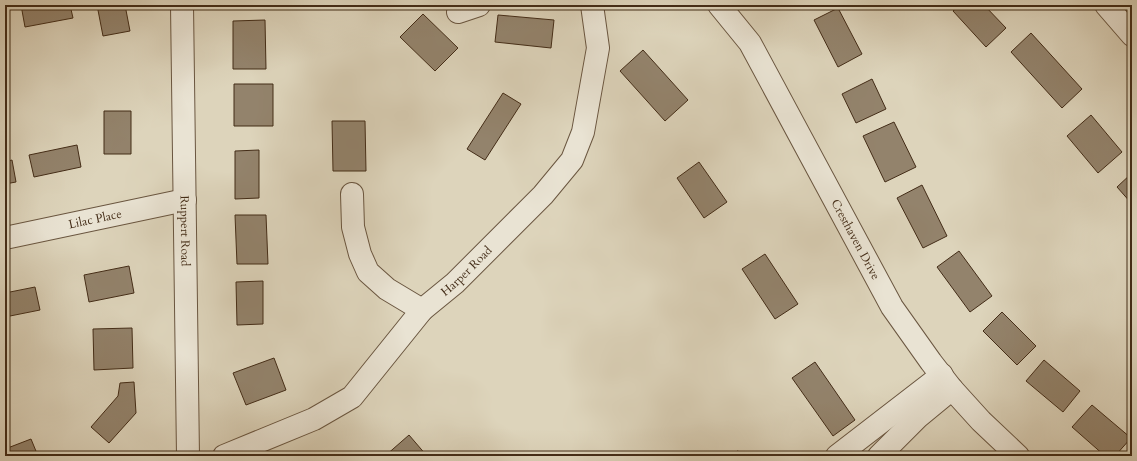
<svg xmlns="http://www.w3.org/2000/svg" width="1137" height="461" viewBox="0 0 1137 461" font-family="Cardo,serif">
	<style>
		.building { fill: #93836c; stroke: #432c17 }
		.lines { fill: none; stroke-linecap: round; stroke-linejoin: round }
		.minor-casing { stroke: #6a5640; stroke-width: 24 }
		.minor { stroke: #e9e3d3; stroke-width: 22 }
		.labels { text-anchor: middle; stroke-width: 3; stroke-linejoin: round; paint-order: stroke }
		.street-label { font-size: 12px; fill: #432c17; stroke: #e9e3d3 }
	</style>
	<rect width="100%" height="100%" fill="#ddd4bb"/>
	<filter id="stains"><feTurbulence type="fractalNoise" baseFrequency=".005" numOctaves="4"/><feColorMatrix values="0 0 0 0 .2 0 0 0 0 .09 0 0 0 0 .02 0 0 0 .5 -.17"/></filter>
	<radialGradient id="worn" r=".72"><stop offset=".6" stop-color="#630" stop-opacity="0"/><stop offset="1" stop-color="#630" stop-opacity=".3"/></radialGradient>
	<path class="building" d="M 21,5 L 70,5 L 73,18 L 25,27 Z
		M 97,5 L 125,5 L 130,31 L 103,36 Z
		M 960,5 L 984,5 L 1006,28 L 986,47 L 953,11 Z
		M 838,8 L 862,54 L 838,67 L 814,20 Z
		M 423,14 L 458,48 L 435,71 L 400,37 Z
		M 498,15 L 554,20 L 551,48 L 495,42 Z
		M 265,20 L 266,69 L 233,69 L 233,21 Z
		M 1031,33 L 1082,89 L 1062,108 L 1011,52 Z
		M 643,50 L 688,100 L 665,121 L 620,71 Z
		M 872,79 L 886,109 L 856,123 L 842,94 Z
		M 234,84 L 273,84 L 273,126 L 234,126 Z
		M 503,93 L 521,104 L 485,160 L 467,149 Z
		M 104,111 L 131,111 L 131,154 L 104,154 Z
		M 1091,115 L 1122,152 L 1098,173 L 1067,136 Z
		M 332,121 L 365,121 L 366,171 L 333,171 Z
		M 894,122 L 916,167 L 885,182 L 863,136 Z
		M 77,145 L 81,167 L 34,177 L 29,155 Z
		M 259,150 L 259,198 L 235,199 L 235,151 Z
		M 12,160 L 16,182 L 5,184 L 5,162 Z
		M 699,162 L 727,202 L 704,218 L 677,178 Z
		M 1132,173 L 1132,204 L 1117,187 Z
		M 922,185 L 947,236 L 923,248 L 897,198 Z
		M 235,215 L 266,215 L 268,264 L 237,264 Z
		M 959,251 L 992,296 L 970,312 L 937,267 Z
		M 765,254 L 798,304 L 775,319 L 742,269 Z
		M 129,266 L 134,293 L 89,302 L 84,275 Z
		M 263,281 L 263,324 L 237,325 L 236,282 Z
		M 35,287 L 40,310 L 5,317 L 5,293 Z
		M 1002,312 L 1036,346 L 1017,365 L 983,331 Z
		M 132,328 L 133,368 L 94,370 L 93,329 Z
		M 274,358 L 286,390 L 246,405 L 233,373 Z
		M 1044,360 L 1080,391 L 1063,412 L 1026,381 Z
		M 815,362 L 855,420 L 833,436 L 792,378 Z
		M 134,382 L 136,413 L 109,443 L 91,427 L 118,396 L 120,383 Z
		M 1092,405 L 1131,438 L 1115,456 L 1105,456 L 1072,427 Z
		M 409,435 L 427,456 L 385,456 Z
		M 31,439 L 38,456 L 5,456 L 5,449 Z
		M 737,451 L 756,456 L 736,456 Z"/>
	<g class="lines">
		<defs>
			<g id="minor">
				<path id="s1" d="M 182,5 L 188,456"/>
				<path id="s2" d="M 719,5 L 750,43 L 892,307 L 931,362 L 952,389 L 981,421 L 1018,456"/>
				<path d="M 1106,5 L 1132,35"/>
				<path d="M 458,12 L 479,5"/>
				<path d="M 352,194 L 353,227 L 360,254 L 368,272 L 387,289 L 422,310"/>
				<path id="s3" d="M 5,238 L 185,200"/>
				<path id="s4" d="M 224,456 L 314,419 L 352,397 L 422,310 L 455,283 L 543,195 L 572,160 L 583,132 L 598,48 L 592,5"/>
				<path d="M 837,456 L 942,375"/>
				<path d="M 879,456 L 918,417 L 952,389"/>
			</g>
		</defs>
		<use href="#minor" class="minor-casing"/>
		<use href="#minor" class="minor"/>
	</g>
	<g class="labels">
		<g class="street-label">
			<text dy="4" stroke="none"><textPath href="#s3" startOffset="92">Lilac Place</textPath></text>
			<text dy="4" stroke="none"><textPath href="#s1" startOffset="226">Ruppert Road</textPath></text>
			<text dy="4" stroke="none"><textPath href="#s2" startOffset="272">Cresthaven Drive</textPath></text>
			<text dy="4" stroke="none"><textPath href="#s4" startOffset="312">Harper Road</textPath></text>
		</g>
	</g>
	<rect width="1137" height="461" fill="none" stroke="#ddd4bb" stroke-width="20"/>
	<rect x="6" y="6" width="1125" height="449" fill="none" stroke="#432c17" stroke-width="2"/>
	<rect x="10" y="10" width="1117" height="441" fill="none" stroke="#432c17"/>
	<rect width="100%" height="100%" filter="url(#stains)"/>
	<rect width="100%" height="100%" fill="url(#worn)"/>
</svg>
